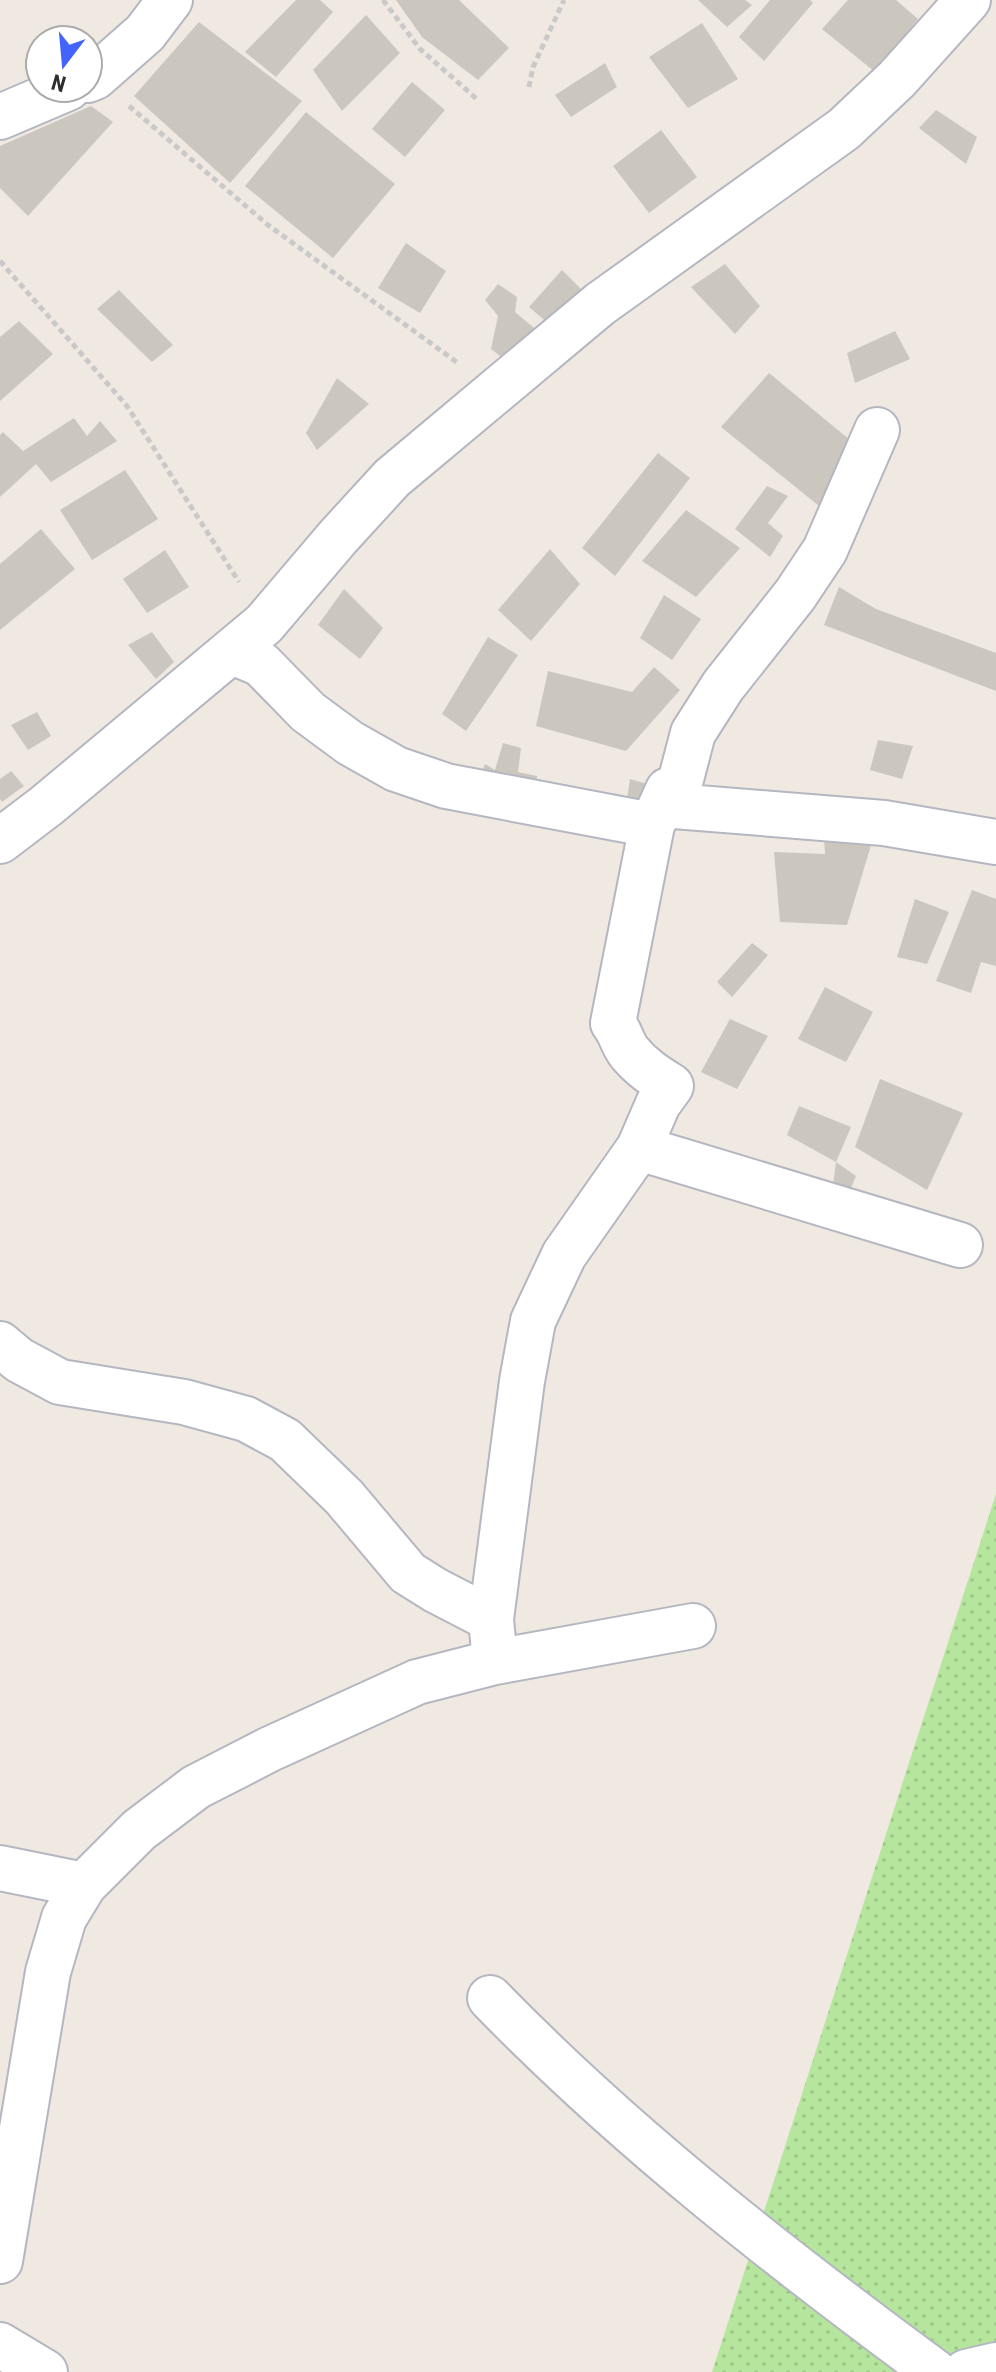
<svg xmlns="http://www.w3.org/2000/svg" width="996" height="2372" viewBox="0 0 996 2372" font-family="'Roboto Condensed',sans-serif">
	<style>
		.grass { fill: url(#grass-dots) }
		.building { fill: #cbc7bf }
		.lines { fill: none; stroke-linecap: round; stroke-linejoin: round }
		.minor-casing { stroke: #b4b7c1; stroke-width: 48 }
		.path { stroke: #c9c9c9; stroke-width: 5; stroke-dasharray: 6 4; stroke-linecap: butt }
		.minor { stroke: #fff; stroke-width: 44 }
	</style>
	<defs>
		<pattern id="grass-dots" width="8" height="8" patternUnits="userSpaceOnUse" patternTransform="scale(2)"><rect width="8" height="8" fill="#b6e59e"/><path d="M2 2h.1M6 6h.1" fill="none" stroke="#9dc588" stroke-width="1.8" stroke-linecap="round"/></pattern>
	</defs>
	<rect width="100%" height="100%" fill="#efe9e1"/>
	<path class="grass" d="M 996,1494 L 996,2372 L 712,2372 Z"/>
	<path class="building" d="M 296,0 L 320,0 L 333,12 L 276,77 L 245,52 Z
		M 396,0 L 459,0 L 509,48 L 478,80 L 422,37 Z
		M 698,0 L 745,0 L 752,5 L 727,27 Z
		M 770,0 L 810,0 L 813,3 L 764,61 L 739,37 Z
		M 848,0 L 896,0 L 918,19 L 875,72 L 822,29 Z
		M 366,15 L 400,53 L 342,111 L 313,70 Z
		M 199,22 L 302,101 L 230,183 L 134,96 Z
		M 702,23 L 738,79 L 688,108 L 649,57 Z
		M 605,63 L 617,87 L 571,117 L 555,95 Z
		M 412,82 L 445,110 L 405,157 L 372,129 Z
		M 91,106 L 113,122 L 28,216 L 0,188 L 0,146 Z
		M 936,110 L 977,137 L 966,164 L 919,128 Z
		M 306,112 L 395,184 L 333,258 L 245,186 Z
		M 661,130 L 697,177 L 649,213 L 613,166 Z
		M 406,243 L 446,271 L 420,313 L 378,288 Z
		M 725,264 L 760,306 L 735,334 L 691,287 Z
		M 562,270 L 585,293 L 549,324 L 529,307 Z
		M 498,284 L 517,297 L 515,312 L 540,333 L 513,366 L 491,349 L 498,316 L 485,300 Z
		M 119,290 L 173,345 L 152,362 L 97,309 Z
		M 19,321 L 53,354 L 0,401 L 0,337 Z
		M 895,331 L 910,359 L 855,383 L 847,353 Z
		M 769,373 L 856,445 L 829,514 L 721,427 Z
		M 337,378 L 369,404 L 317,450 L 306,433 Z
		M 74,418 L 87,436 L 100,421 L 117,441 L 51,482 L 36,464 L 0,497 L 0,435 L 3,432 L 23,451 Z
		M 658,453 L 690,478 L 615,576 L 582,548 Z
		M 125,470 L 158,519 L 92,560 L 60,510 Z
		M 767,486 L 788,496 L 768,523 L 783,536 L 770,557 L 735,529 Z
		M 686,510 L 740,548 L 696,597 L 642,561 Z
		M 41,529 L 75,569 L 0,630 L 0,564 Z
		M 550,549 L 580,584 L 531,641 L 498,610 Z
		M 165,550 L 189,587 L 147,613 L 123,579 Z
		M 839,587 L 876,609 L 996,653 L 996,691 L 824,625 Z
		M 344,589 L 383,628 L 360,659 L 318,625 Z
		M 664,595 L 701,619 L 672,660 L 640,638 Z
		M 152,632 L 174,662 L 156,679 L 128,645 Z
		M 488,637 L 518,655 L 466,731 L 442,714 Z
		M 654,667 L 680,690 L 626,751 L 536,726 L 548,671 L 632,692 Z
		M 37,712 L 51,736 L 28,750 L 11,725 Z
		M 878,740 L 913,746 L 902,779 L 870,770 Z
		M 503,743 L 521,748 L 518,772 L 537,776 L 535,792 L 477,785 L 485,764 L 495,770 Z
		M 11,771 L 24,786 L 2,802 L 0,799 L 0,779 Z
		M 630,779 L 668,790 L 626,805 Z
		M 824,837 L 872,842 L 847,925 L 780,922 L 774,852 L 825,854 Z
		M 972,890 L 996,899 L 996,966 L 981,962 L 971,993 L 936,981 Z
		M 915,899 L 949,912 L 927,964 L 897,957 Z
		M 752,943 L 768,955 L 732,997 L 717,982 Z
		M 825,987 L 873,1012 L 846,1062 L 798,1039 Z
		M 730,1019 L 768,1036 L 737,1089 L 701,1072 Z
		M 880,1079 L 963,1113 L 927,1190 L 855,1147 Z
		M 799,1106 L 851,1127 L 836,1162 L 787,1135 Z
		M 836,1162 L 856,1176 L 846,1200 L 832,1194 Z"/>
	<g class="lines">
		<defs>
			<path id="minor" d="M 88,80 L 95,77 L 145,33 L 170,0
				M 0,117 L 68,88
				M 232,652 L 261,664 L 308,712 L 350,743 L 396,769 L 446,786 L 652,825
				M 674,806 L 693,733 L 723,686 L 795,595 L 825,550 L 877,430
				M 674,806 L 884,823 L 996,842
				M 0,841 L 46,806 L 264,624 L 338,537 L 392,478 L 600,304 L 844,129 L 897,79 L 968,0
				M 639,1148 L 960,1245
				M 0,1344 L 19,1360 L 60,1382 L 184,1402 L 246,1419 L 285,1440 L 344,1497 L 408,1573 L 435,1590 L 491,1619
				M 495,1662 L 491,1619 L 522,1381 L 533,1321 L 564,1255 L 639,1148 L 658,1104 L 671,1086 C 655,1076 641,1067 629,1052 C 622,1043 621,1033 613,1023 L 652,825 L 668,790 L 674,806
				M 0,1868 L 84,1885
				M 490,1998 C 625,2137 779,2257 935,2372
				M 0,2261 L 48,1972 L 64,1918 L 84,1885 L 139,1830 L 196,1787 L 270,1749 L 417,1682 L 495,1662 L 693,1626
				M 0,2345 L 45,2372
				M 966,2372 L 996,2365"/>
		</defs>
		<use href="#minor" class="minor-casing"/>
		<path class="path" d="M 383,0 L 420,49 L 478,100
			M 529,87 L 533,67 L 564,0
			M 129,106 L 268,225 L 458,363
			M 0,261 L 127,406 L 239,582"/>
		<use href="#minor" class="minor"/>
	</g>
	<g transform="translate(64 64) rotate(196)"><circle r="38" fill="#ffffff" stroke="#ababab" stroke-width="2"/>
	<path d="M0-6L14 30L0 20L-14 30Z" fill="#4264fb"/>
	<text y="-12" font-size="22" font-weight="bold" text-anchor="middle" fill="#2e2e2e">N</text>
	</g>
</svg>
